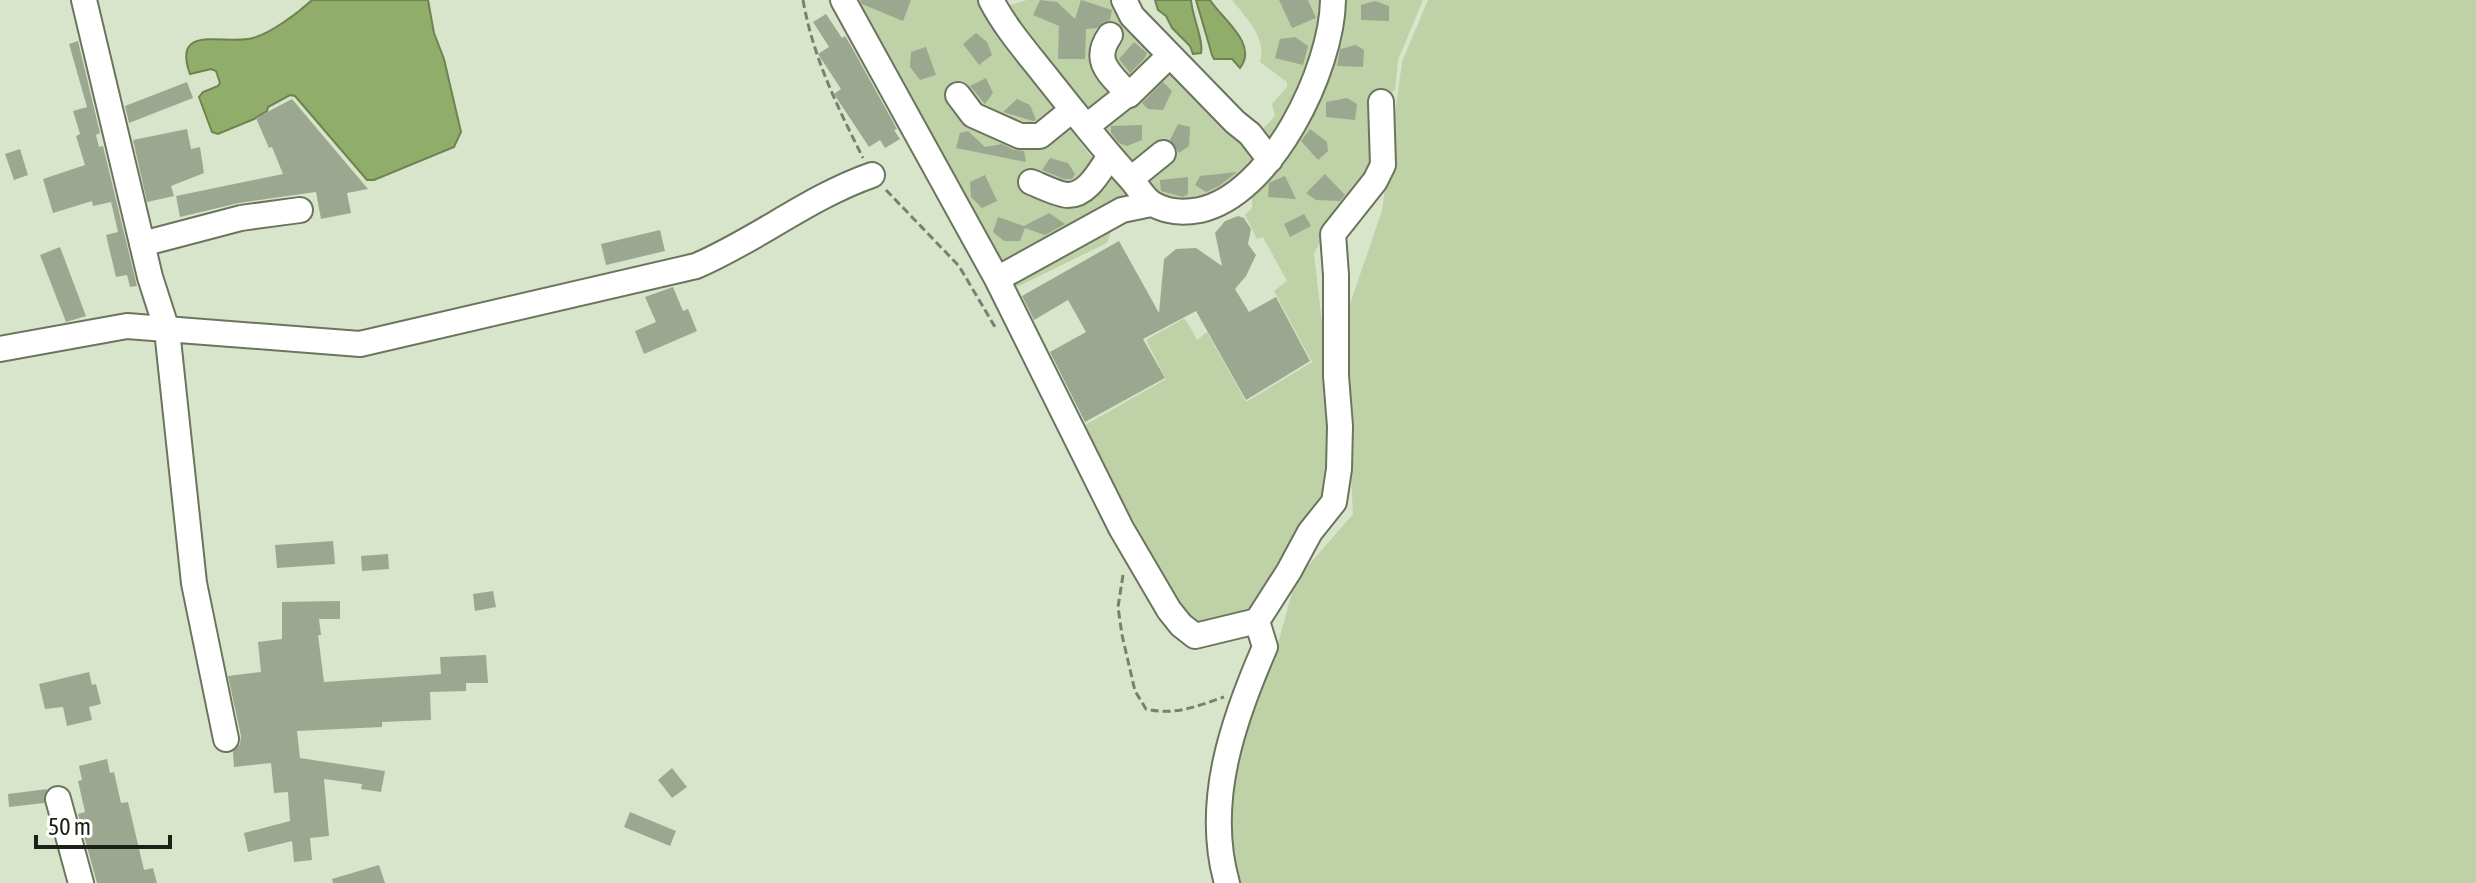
<svg xmlns="http://www.w3.org/2000/svg" width="2476" height="883" viewBox="0 0 2476 883" font-family="'Asap Condensed',sans-serif">
	<style>
		.green { fill: #bed1a7 }
		.water { fill: #91ad6a; stroke: #6e8351; stroke-width: 2 }
		.building { fill: #9ca78f }
		.lines { fill: none; stroke-linecap: round; stroke-linejoin: round }
		.minor-casing { stroke: #6b755e; stroke-width: 28 }
		.path { stroke: #78806f; stroke-width: 3; stroke-dasharray: 8 4; stroke-linecap: butt }
		.minor { stroke: #fff; stroke-width: 24 }
	</style>
	<rect width="100%" height="100%" fill="#d9e5cb"/>
	<path class="green" d="M 846,0 L 979,0 C 1015,56 1055,110 1096,163 C 1106,175 1126,185 1131,197 L 1109,226 L 1110,235 L 1107,243 L 1019,286 L 1007,286 Z
		M 1027,0 L 1117,0 L 1262,163 L 1191,208 L 1152,202 L 1004,7 Z
		M 1232,0 L 1322,0 L 1316,57 L 1281,139 L 1266,141 L 1259,133 L 1275,116 L 1272,104 L 1287,87 L 1287,82 L 1260,62 C 1267,37 1246,18 1232,0 Z
		M 1334,0 L 1423,0 L 1398,60 L 1395,90 L 1375,102 C 1376,115 1381,155 1377,165 C 1363,199 1328,221 1314,254 L 1326,357 L 1331,500 L 1255,617 L 1191,625 L 1085,433 L 1085,425 L 1166,379 L 1146,340 L 1183,319 L 1186,320 L 1197,340 L 1207,332 L 1246,402 L 1312,362 L 1274,291 L 1287,281 L 1263,237 L 1257,239 L 1245,215 L 1252,208 L 1252,191 L 1280,157 Z
		M 1428,0 L 2476,0 L 2476,883 L 1239,883 L 1225,822 L 1241,740 L 1274,659 L 1295,581 L 1353,514 L 1343,324 L 1382,211 L 1402,62 Z"/>
	<path class="water" d="M 312,0 L 428,0 L 434,33 L 444,59 L 461,132 L 454,147 L 374,180 L 367,180 L 295,96 L 290,95 L 268,107 L 267,111 L 254,119 L 218,134 L 212,132 L 199,97 L 203,92 L 218,86 L 220,83 L 216,71 L 211,69 L 190,74 C 171,22 227,46 253,38 C 271,33 298,13 312,0 Z
		M 1155,0 L 1191,0 C 1192,16 1204,41 1201,53 L 1193,54 L 1190,46 L 1172,28 L 1166,16 L 1158,10 Z
		M 1196,0 L 1210,0 C 1221,18 1259,44 1240,68 L 1232,59 L 1214,59 L 1212,55 Z"/>
	<path class="building" d="M 860,0 L 911,0 L 903,21 L 862,4 Z
		M 1040,0 L 1057,2 L 1075,19 L 1081,0 L 1112,10 L 1110,20 L 1103,22 L 1097,28 L 1086,29 L 1085,59 L 1058,59 L 1059,26 L 1033,15 Z
		M 1279,0 L 1308,0 L 1316,18 L 1292,28 Z
		M 1375,1 L 1389,6 L 1389,21 L 1361,20 L 1361,5 Z
		M 826,14 L 842,38 L 845,36 L 850,44 L 897,129 L 894,130 L 900,139 L 885,148 L 880,140 L 869,147 L 834,94 L 841,89 L 818,54 L 829,47 L 813,22 Z
		M 976,33 L 987,42 L 992,55 L 979,65 L 963,44 Z
		M 1295,37 L 1308,46 L 1303,65 L 1275,58 L 1280,39 Z
		M 78,41 L 100,133 L 96,135 L 99,147 L 103,146 L 137,286 L 130,287 L 127,275 L 116,277 L 106,235 L 118,232 L 111,202 L 93,206 L 92,201 L 53,213 L 43,179 L 85,165 L 76,136 L 80,134 L 73,111 L 87,107 L 69,44 Z
		M 1134,42 L 1147,53 L 1144,59 L 1130,73 L 1119,59 Z
		M 1356,45 L 1364,50 L 1363,67 L 1337,66 L 1340,49 Z
		M 926,47 L 936,75 L 920,80 L 910,67 L 911,52 Z
		M 986,78 L 993,93 L 985,104 L 970,86 Z
		M 187,82 L 193,98 L 129,123 L 125,106 Z
		M 1163,82 L 1172,91 L 1163,110 L 1148,109 L 1142,103 Z
		M 1347,98 L 1357,104 L 1355,120 L 1326,117 L 1326,102 Z
		M 292,99 L 368,189 L 347,193 L 351,213 L 321,219 L 316,192 L 239,203 L 180,217 L 176,196 L 283,174 L 272,147 L 269,148 L 256,118 Z
		M 1017,99 L 1030,105 L 1036,120 L 1033,121 L 1003,112 Z
		M 1178,124 L 1190,127 L 1189,146 L 1179,153 L 1170,140 Z
		M 1142,125 L 1142,140 L 1127,146 L 1119,143 L 1111,133 L 1111,126 Z
		M 187,129 L 191,149 L 200,147 L 204,173 L 171,186 L 174,196 L 147,202 L 133,140 Z
		M 1310,129 L 1327,142 L 1328,151 L 1318,160 L 1301,141 Z
		M 968,131 L 985,147 L 1002,144 L 1014,150 L 1024,151 L 1026,162 L 956,148 L 960,133 Z
		M 20,149 L 28,175 L 14,180 L 5,154 Z
		M 1050,158 L 1068,163 L 1075,174 L 1072,179 L 1064,179 L 1042,170 Z
		M 1237,172 L 1219,186 L 1206,192 L 1195,185 L 1200,176 Z
		M 1325,174 L 1345,195 L 1340,201 L 1316,200 L 1306,193 Z
		M 985,175 L 997,201 L 982,208 L 971,197 L 970,182 Z
		M 1285,176 L 1296,199 L 1268,197 L 1269,183 Z
		M 1188,177 L 1188,194 L 1183,197 L 1161,191 L 1160,180 Z
		M 1049,213 L 1065,224 L 1045,235 L 1025,228 L 1020,241 L 1004,241 L 993,232 L 998,217 L 1024,226 Z
		M 1304,214 L 1311,226 L 1290,237 L 1284,224 Z
		M 1238,216 L 1244,218 L 1251,229 L 1248,244 L 1256,255 L 1246,276 L 1235,289 L 1249,312 L 1276,297 L 1310,361 L 1246,400 L 1196,311 L 1143,339 L 1165,378 L 1085,422 L 1050,352 L 1086,332 L 1068,300 L 1034,320 L 1022,296 L 1119,241 L 1159,313 L 1164,259 L 1176,249 L 1196,248 L 1222,266 L 1215,233 L 1225,221 Z
		M 660,230 L 665,251 L 606,265 L 601,244 Z
		M 60,247 L 86,316 L 66,322 L 40,255 Z
		M 673,287 L 683,311 L 688,309 L 697,331 L 644,354 L 635,331 L 656,322 L 645,297 Z
		M 333,541 L 335,564 L 277,568 L 275,545 Z
		M 388,554 L 389,569 L 362,571 L 361,556 Z
		M 493,591 L 496,607 L 475,611 L 473,594 Z
		M 340,601 L 340,619 L 319,619 L 321,635 L 318,635 L 324,682 L 441,674 L 440,657 L 486,655 L 488,683 L 466,683 L 466,691 L 430,692 L 431,720 L 382,722 L 382,727 L 297,731 L 300,758 L 385,771 L 381,792 L 361,789 L 362,784 L 324,779 L 329,836 L 310,838 L 312,860 L 294,862 L 292,841 L 248,852 L 244,833 L 290,821 L 288,792 L 274,793 L 271,763 L 234,767 L 233,752 L 240,744 L 241,736 L 228,676 L 261,672 L 258,642 L 282,639 L 282,602 Z
		M 89,672 L 92,685 L 96,684 L 101,704 L 89,707 L 92,720 L 67,726 L 63,707 L 45,709 L 39,684 Z
		M 107,759 L 110,773 L 114,772 L 121,803 L 128,802 L 144,870 L 153,868 L 157,883 L 97,883 L 78,814 L 85,812 L 78,781 L 82,780 L 79,766 Z
		M 672,768 L 687,787 L 672,798 L 658,780 Z
		M 47,789 L 44,803 L 9,807 L 8,794 Z
		M 630,812 L 676,831 L 670,846 L 624,827 Z
		M 379,865 L 385,883 L 333,883 L 332,879 Z"/>
	<g class="lines">
		<defs>
			<path id="minor" d="M 84,0 L 150,277 L 167,330 L 194,583 L 226,739
				M 843,0 L 997,279 L 1121,528 L 1169,610 L 1181,625 L 1195,636 L 1257,621
				M 991,0 C 1005,27 1025,50 1044,74 C 1072,109 1099,144 1129,177 C 1137,185 1144,199 1153,204 C 1168,213 1184,213 1200,210 C 1272,194 1332,69 1333,0
				M 1124,0 L 1132,16 L 1235,122 L 1250,134 L 1270,160
				M 1110,35 C 1091,62 1111,74 1129,95
				M 958,95 L 973,115 L 1020,136 L 1040,136 L 1072,110
				M 1087,126 L 1125,96 L 1129,95 L 1169,56
				M 1131,179 L 1163,153
				M 1031,182 C 1039,185 1059,195 1068,195 C 1088,195 1100,170 1110,156
				M 142,244 L 241,218 L 300,210
				M 997,279 L 1122,210 L 1151,204
				M 0,349 L 127,326 L 360,344 L 696,266 C 757,240 809,197 872,175
				M 58,799 L 81,883
				M 1227,883 C 1204,803 1233,720 1265,647 L 1257,621 L 1289,571 L 1310,532 L 1334,502 L 1339,469 L 1340,426 L 1336,376 L 1336,275 L 1333,234 L 1375,181 L 1383,165 L 1381,102"/>
		</defs>
		<use href="#minor" class="minor-casing"/>
		<path class="path" d="M 803,0 C 813,57 837,106 863,158
			M 886,190 L 959,266 L 995,327
			M 1123,575 L 1118,607 L 1122,635 L 1135,691 L 1146,709 C 1175,716 1197,706 1224,697"/>
		<use href="#minor" class="minor"/>
	</g>
	<path d="M36 835v12h134v-12" fill="none" stroke="#1c2017" stroke-width="4"/>
	<text x="48" y="835" font-size="24" fill="#1c2017" stroke="#ffffff" stroke-width="6" paint-order="stroke">50 m</text>
</svg>
